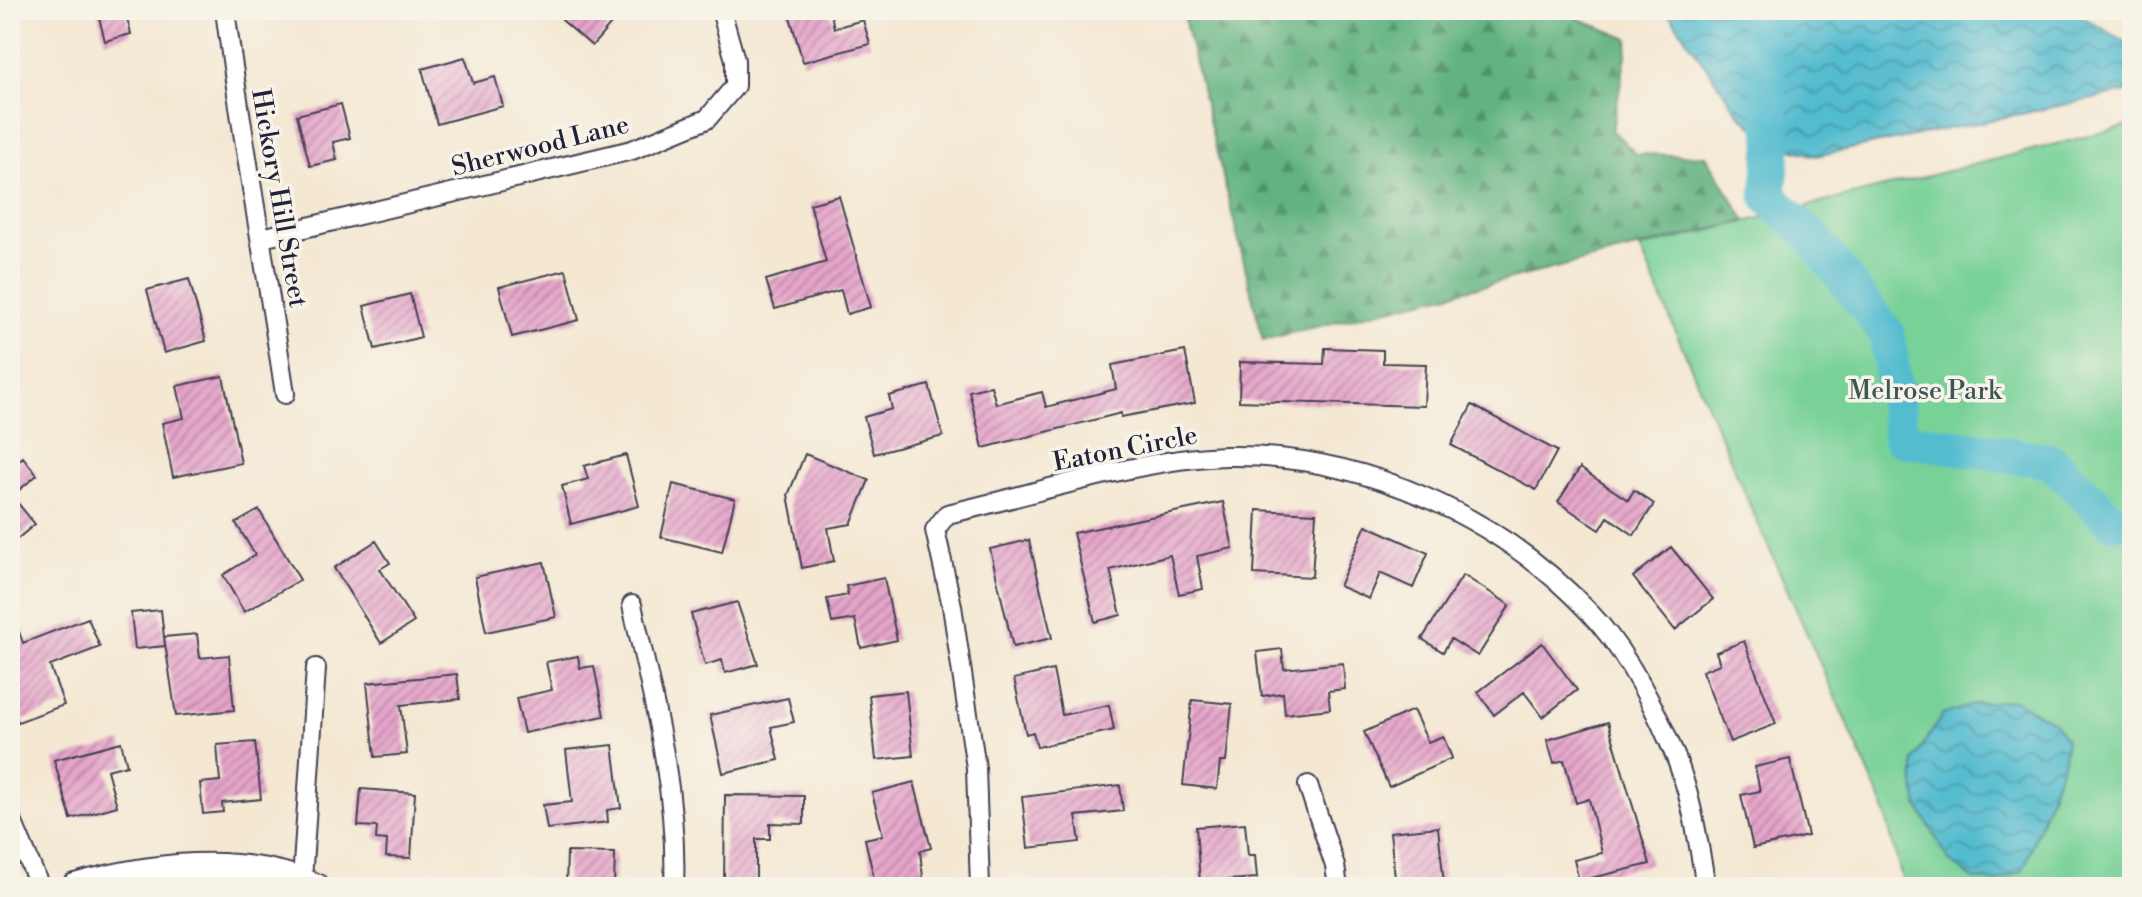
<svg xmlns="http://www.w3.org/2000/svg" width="2142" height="897" viewBox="0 0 2142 897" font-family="'Libre Bodoni',serif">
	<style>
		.green { fill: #78d197; stroke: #4d7a69; stroke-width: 2 }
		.forest { fill: url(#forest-firs); stroke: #426a5e; stroke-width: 2 }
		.water { fill: url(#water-waves); stroke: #3a6f85; stroke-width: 2 }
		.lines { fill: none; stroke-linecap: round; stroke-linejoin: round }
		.river { stroke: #52bccf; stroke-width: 36 }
		.building { fill: url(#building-hatch) }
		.street-casing { stroke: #424052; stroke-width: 22 }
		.secondary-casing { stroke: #424052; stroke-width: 30 }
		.street { stroke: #fff; stroke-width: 18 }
		.secondary { stroke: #fff; stroke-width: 26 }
		.labels { text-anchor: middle; stroke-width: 7; stroke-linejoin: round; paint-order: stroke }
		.street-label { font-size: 26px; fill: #22223b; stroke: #f7f3e8 }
		.park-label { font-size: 26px; fill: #3c5757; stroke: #f7f3e8 }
	</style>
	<defs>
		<pattern id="forest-firs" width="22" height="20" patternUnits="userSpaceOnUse" patternTransform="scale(2)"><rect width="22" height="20" fill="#62b380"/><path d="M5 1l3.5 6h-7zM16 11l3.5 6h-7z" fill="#50916a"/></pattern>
		<pattern id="water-waves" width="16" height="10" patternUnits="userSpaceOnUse" patternTransform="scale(2)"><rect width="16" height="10" fill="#52bccf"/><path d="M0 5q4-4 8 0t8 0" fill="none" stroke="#4498a9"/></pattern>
		<pattern id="building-hatch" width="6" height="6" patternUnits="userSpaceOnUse" patternTransform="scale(2)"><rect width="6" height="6" fill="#e5a4c9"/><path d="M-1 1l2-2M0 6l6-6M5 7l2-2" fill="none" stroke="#b985a4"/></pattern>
	</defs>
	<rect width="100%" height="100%" fill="#f7f3e8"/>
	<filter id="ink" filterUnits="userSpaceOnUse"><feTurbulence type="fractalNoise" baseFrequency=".0125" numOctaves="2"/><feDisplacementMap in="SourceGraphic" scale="16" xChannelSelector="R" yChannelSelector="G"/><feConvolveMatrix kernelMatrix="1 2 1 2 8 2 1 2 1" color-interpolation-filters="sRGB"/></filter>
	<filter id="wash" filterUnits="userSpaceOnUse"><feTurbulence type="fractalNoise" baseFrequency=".006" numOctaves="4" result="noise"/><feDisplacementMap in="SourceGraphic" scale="32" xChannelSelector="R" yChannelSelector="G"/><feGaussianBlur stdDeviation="1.8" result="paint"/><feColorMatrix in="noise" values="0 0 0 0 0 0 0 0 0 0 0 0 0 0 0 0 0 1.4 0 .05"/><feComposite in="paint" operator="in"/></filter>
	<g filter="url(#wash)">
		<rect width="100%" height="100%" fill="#f4e8d3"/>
		<path class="green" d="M 2132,125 L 2132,887 L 1904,887 L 1883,805 L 1752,510 L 1640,248 Z"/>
		<path class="forest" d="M 1182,10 L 1558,10 L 1629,39 L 1612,130 L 1636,154 L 1706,156 L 1746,221 L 1263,340 Z"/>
		<path class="water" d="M 1661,10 L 2070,10 L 2132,45 L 2132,78 L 2127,92 L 1816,156 L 1774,144 L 1740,115 L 1671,17 Z
			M 2014,700 L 2055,723 L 2066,740 L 2064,759 L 2023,871 L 1996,882 L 1974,879 L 1949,861 L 1918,806 L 1914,787 L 1914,760 L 1942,715 L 1975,704 Z"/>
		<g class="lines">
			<path class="river" d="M 1758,10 L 1774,144 L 1768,196 L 1813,238 L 1887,334 L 1901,439 L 2051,461 L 2112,521 L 2132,519"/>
		</g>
		<g id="blocks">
			<path class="building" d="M 97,10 L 125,10 L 131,34 L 105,41 Z
				M 570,10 L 623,10 L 592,46 L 562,20 Z
				M 788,10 L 830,10 L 834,28 L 863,20 L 870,44 L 803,62 Z
				M 465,57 L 473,83 L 495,77 L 503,106 L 437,124 L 422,69 Z
				M 341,104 L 350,138 L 333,142 L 337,160 L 310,166 L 297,115 Z
				M 839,196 L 871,307 L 847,314 L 841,290 L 775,309 L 766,280 L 826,262 L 810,204 Z
				M 566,270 L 579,320 L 512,337 L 499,287 Z
				M 189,279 L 206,341 L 164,353 L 147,290 Z
				M 410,294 L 421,337 L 375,349 L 364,306 Z
				M 1325,348 L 1383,350 L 1383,363 L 1426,364 L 1424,406 L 1239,401 L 1240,362 L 1324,364 Z
				M 1185,351 L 1195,403 L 1121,417 L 1121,413 L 983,448 L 969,391 L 991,386 L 996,404 L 1042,392 L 1046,407 L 1116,389 L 1112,365 Z
				M 223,376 L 241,463 L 173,477 L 162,423 L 184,418 L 177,386 Z
				M 929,385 L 943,436 L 874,454 L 864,417 L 892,409 L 889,396 Z
				M 1472,405 L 1557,451 L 1536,490 L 1451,445 Z
				M 805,454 L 869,480 L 851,524 L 828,528 L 834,561 L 802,568 L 788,495 Z
				M 626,455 L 639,506 L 571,524 L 562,486 L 588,479 L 584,466 Z
				M 23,457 L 37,475 L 12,496 L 35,524 L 10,545 L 10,468 Z
				M 1580,468 L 1628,500 L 1634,490 L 1654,504 L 1634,535 L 1608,517 L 1600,530 L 1558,502 Z
				M 673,484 L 735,499 L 722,552 L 661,537 Z
				M 1223,502 L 1233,548 L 1197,556 L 1203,589 L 1179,594 L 1170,555 L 1110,570 L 1121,615 L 1095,622 L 1073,533 Z
				M 259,510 L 300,580 L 244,612 L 223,575 L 255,555 L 236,523 Z
				M 1257,510 L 1316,513 L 1312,577 L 1254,574 Z
				M 1366,525 L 1428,553 L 1413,588 L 1380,573 L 1369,599 L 1339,586 Z
				M 1029,540 L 1052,638 L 1013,647 L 990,549 Z
				M 376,541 L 390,563 L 380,569 L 414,622 L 381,643 L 334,568 Z
				M 1671,547 L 1713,599 L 1675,630 L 1633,577 Z
				M 544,562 L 556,617 L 486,632 L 475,577 Z
				M 1463,575 L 1510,605 L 1478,656 L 1451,639 L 1443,652 L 1422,639 Z
				M 884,578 L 897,640 L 861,648 L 855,619 L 832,623 L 827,599 L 848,595 L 846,586 Z
				M 737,602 L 758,664 L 725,673 L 722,660 L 705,665 L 691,614 Z
				M 161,610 L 165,646 L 135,649 L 131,613 Z
				M 12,612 L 23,643 L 88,618 L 100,647 L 50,666 L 64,705 L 18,722 L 10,700 Z
				M 197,634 L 200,658 L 229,655 L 234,710 L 176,716 L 164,637 Z
				M 1744,641 L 1776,724 L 1730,742 L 1702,671 L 1720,664 L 1716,652 Z
				M 1542,643 L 1577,690 L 1543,717 L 1524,692 L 1494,715 L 1478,692 Z
				M 1282,649 L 1284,669 L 1343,663 L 1345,689 L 1328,691 L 1330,709 L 1285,714 L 1283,693 L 1262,696 L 1257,652 Z
				M 578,656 L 580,668 L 594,666 L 604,716 L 524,733 L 516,698 L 552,690 L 546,662 Z
				M 1053,670 L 1062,715 L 1109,705 L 1114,730 L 1037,747 L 1033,732 L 1026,734 L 1014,679 Z
				M 457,674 L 460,699 L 401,705 L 407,754 L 375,757 L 367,683 Z
				M 906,691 L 913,756 L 876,760 L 869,695 Z
				M 788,698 L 794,722 L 771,727 L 779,760 L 723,773 L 710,715 Z
				M 1192,700 L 1232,704 L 1226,762 L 1220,762 L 1217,789 L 1183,785 Z
				M 1413,710 L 1428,742 L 1443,736 L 1452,758 L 1389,787 L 1364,732 Z
				M 1608,722 L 1650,864 L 1579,881 L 1574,860 L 1602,853 L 1589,799 L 1576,803 L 1564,760 L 1554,763 L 1547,740 Z
				M 121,742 L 127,765 L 107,770 L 117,806 L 71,819 L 54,760 Z
				M 255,742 L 261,799 L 222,803 L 223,812 L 203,814 L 200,783 L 220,781 L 217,745 Z
				M 613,745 L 621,808 L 607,810 L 608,822 L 547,829 L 543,805 L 572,802 L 566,750 Z
				M 1790,759 L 1808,836 L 1753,848 L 1741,795 L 1760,791 L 1755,767 Z
				M 914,782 L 931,848 L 920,851 L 924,887 L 876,887 L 865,839 L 883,835 L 872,793 Z
				M 1120,785 L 1123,811 L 1076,816 L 1080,842 L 1028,848 L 1022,797 Z
				M 361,789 L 415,793 L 411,858 L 386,857 L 387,840 L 376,839 L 377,827 L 358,826 Z
				M 725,795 L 804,796 L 804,824 L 770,823 L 770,839 L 756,839 L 756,887 L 724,887 Z
				M 1245,823 L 1248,855 L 1255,855 L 1257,878 L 1200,882 L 1196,827 Z
				M 1438,827 L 1444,884 L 1396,887 L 1390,832 Z
				M 567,852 L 615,853 L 614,887 L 566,887 Z"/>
		</g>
	</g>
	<g filter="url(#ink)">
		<use href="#blocks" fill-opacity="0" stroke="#424052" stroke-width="2"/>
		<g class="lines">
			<defs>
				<path id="street" d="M 225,10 C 242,139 266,266 285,394
					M 262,238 L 632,150 L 707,119 L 735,86 L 735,60 L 721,10
					M 632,605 C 653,698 678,791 674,887
					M 1308,785 L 1335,866 L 1338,887
					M 10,816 L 40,887
					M 302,881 L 316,668
					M 980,887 L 976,768 L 952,606 L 935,530 L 947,514 C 1033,495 1141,458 1226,456 C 1360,453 1498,515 1589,612 C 1624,648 1651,700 1671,746 C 1691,790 1698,840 1706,887"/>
				<path id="secondary" d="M 75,887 C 151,866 241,855 316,887"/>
			</defs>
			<use href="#street" class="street-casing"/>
			<use href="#secondary" class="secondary-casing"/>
			<use href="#street" class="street"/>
			<use href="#secondary" class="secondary"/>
		</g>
	</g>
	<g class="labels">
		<g class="street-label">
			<text transform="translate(540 145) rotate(-14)" y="9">Sherwood Lane</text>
			<text transform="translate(280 198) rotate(80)" y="9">Hickory Hill Street</text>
			<text transform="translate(1125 448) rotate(-11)" y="9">Eaton Circle</text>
		</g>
		<g class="park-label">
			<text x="1925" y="399">Melrose Park</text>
		</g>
	</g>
	<rect width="2142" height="897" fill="none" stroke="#f7f3e8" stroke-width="40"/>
</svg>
